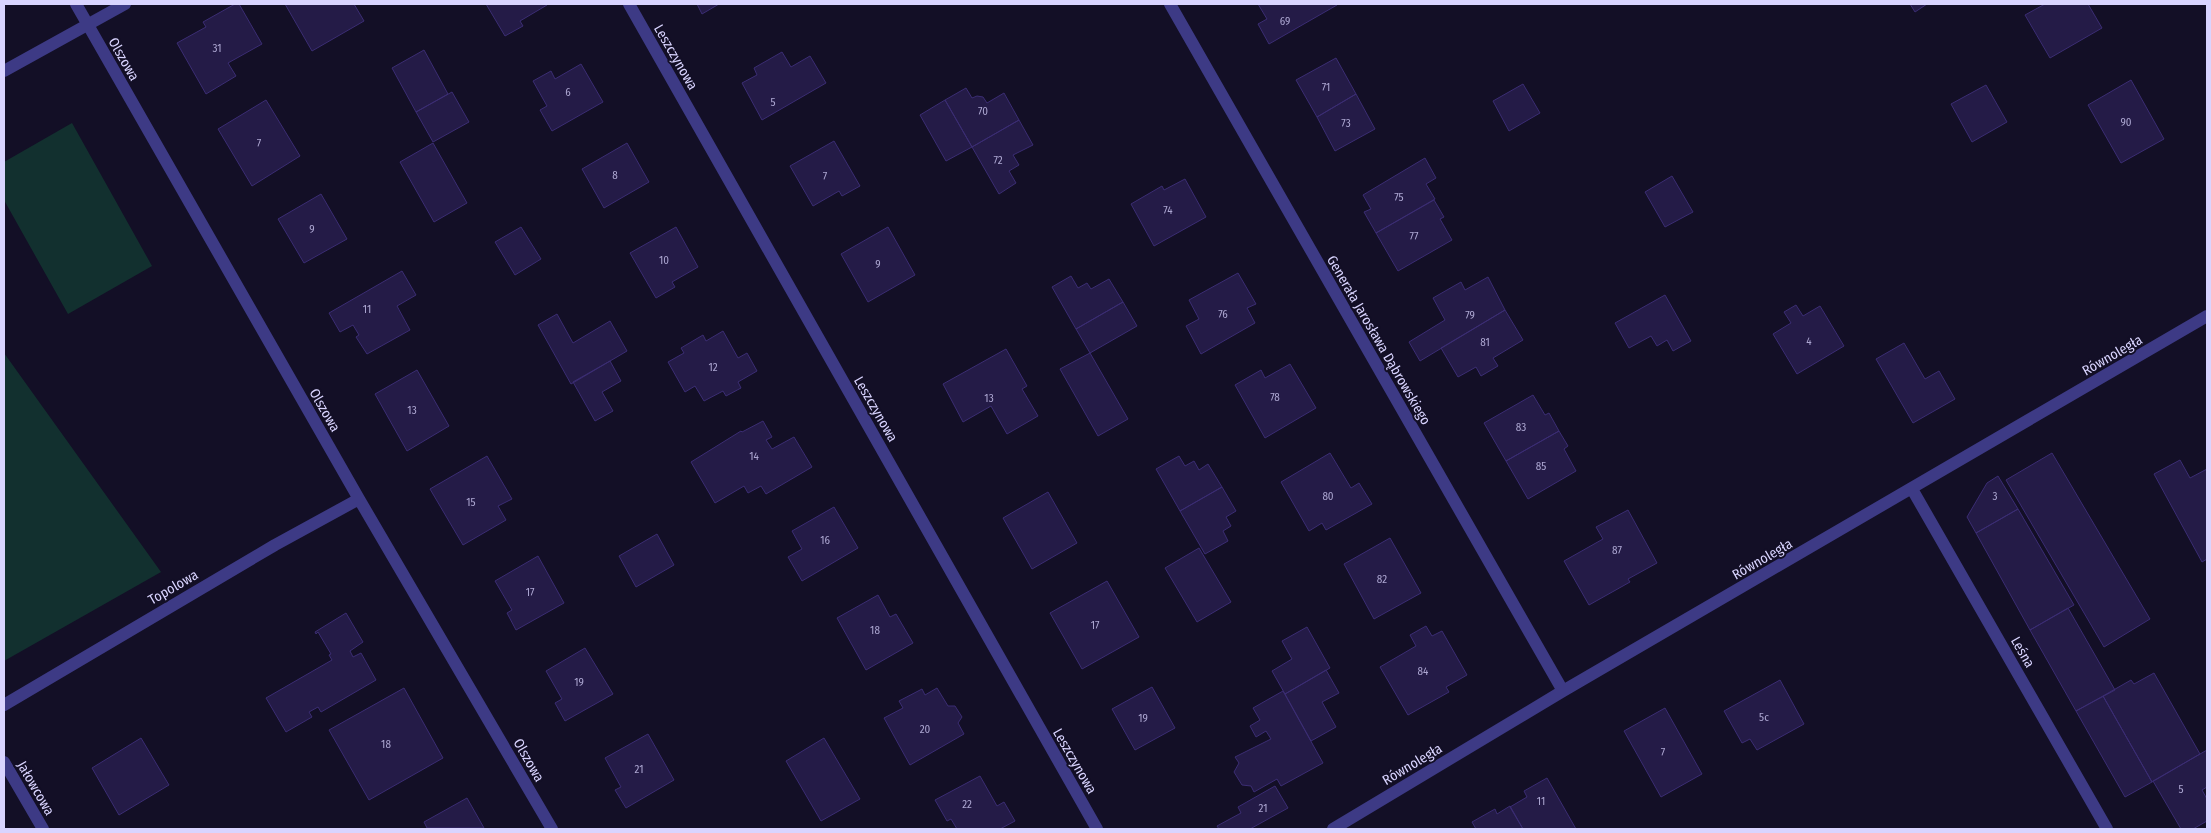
<svg xmlns="http://www.w3.org/2000/svg" width="2211" height="833" viewBox="0 0 2211 833" font-family="'Fira Sans Condensed',sans-serif">
	<style>
		.green { fill: #12302f }
		.building { fill: #241b47; stroke: #3b2d73 }
		.lines { fill: none; stroke-linecap: round; stroke-linejoin: round }
		.minor { stroke: #3d3a85; stroke-width: 12 }
		.labels { text-anchor: middle; stroke-width: 4; stroke-linejoin: round; paint-order: stroke }
		.number-label { font-size: 11px; fill: #aca6d1 }
		.street-label { font-size: 14px; fill: #d9d4ff; stroke: #130f26 }
	</style>
	<rect width="100%" height="100%" fill="#130f26"/>
	<path class="green" d="M 72,123 L 152,266 L 68,314 L 4,200 L 4,162 Z
		M 4,353 L 161,572 L 4,661 Z"/>
	<path class="building" d="M 235,4 L 239,4 L 262,44 L 228,63 L 236,76 L 206,94 L 177,43 L 206,27 L 203,22 Z
		M 285,4 L 354,4 L 364,21 L 312,51 Z
		M 486,4 L 547,4 L 547,5 L 520,21 L 523,26 L 505,36 Z
		M 697,4 L 719,4 L 702,14 Z
		M 1258,4 L 1336,4 L 1337,5 L 1269,44 L 1258,24 L 1267,19 Z
		M 1910,4 L 1927,4 L 1915,12 Z
		M 2045,4 L 2088,4 L 2102,28 L 2050,58 L 2025,15 Z
		M 424,50 L 448,94 L 416,112 L 392,68 Z
		M 782,52 L 791,67 L 810,56 L 826,83 L 762,120 L 742,83 L 757,75 L 754,68 Z
		M 1336,58 L 1356,94 L 1317,117 L 1296,80 Z
		M 581,64 L 603,102 L 552,131 L 540,110 L 547,106 L 533,81 L 551,71 L 555,79 Z
		M 2131,80 L 2164,139 L 2121,163 L 2088,105 Z
		M 1523,84 L 1540,113 L 1509,131 L 1493,101 Z
		M 1986,85 L 2007,122 L 1972,142 L 1951,104 Z
		M 966,88 L 972,98 L 977,96 L 983,97 L 987,103 L 1004,93 L 1019,120 L 972,147 L 945,100 Z
		M 452,92 L 469,122 L 433,142 L 416,112 Z
		M 1356,94 L 1375,129 L 1335,151 L 1317,117 Z
		M 266,100 L 300,156 L 252,186 L 218,129 Z
		M 945,100 L 972,147 L 946,161 L 920,115 Z
		M 1019,120 L 1033,145 L 1013,155 L 1019,165 L 1009,171 L 1016,183 L 999,194 L 972,147 Z
		M 834,141 L 860,186 L 842,196 L 839,191 L 813,206 L 790,166 Z
		M 433,143 L 467,203 L 434,222 L 400,162 Z
		M 627,143 L 649,182 L 604,208 L 582,169 Z
		M 1425,158 L 1436,178 L 1426,184 L 1435,199 L 1376,233 L 1364,212 L 1371,209 L 1363,195 Z
		M 1672,176 L 1693,212 L 1665,227 L 1645,192 Z
		M 1185,179 L 1206,217 L 1154,246 L 1131,204 L 1162,186 L 1164,190 Z
		M 321,194 L 347,239 L 304,263 L 278,219 Z
		M 1434,200 L 1444,217 L 1440,219 L 1452,240 L 1398,271 L 1376,233 Z
		M 521,227 L 541,259 L 515,275 L 495,242 Z
		M 676,227 L 698,267 L 672,282 L 675,287 L 656,298 L 630,253 Z
		M 888,227 L 915,275 L 868,302 L 841,254 Z
		M 402,271 L 416,295 L 397,306 L 410,330 L 367,354 L 356,337 L 359,335 L 353,325 L 340,332 L 329,313 Z
		M 1238,273 L 1256,304 L 1247,308 L 1255,323 L 1201,354 L 1186,326 L 1199,319 L 1189,300 Z
		M 1071,276 L 1078,288 L 1087,283 L 1091,289 L 1109,279 L 1123,302 L 1076,329 L 1052,287 Z
		M 1488,277 L 1505,310 L 1420,361 L 1409,342 L 1445,320 L 1433,298 L 1461,282 L 1465,290 Z
		M 1665,295 L 1691,341 L 1673,351 L 1667,340 L 1657,346 L 1651,336 L 1629,348 L 1615,323 Z
		M 1123,302 L 1137,326 L 1090,353 L 1076,329 Z
		M 1796,305 L 1803,316 L 1820,306 L 1844,346 L 1797,374 L 1773,334 L 1791,323 L 1784,312 Z
		M 1505,310 L 1523,340 L 1493,358 L 1498,366 L 1481,376 L 1476,367 L 1458,377 L 1441,348 Z
		M 557,314 L 573,343 L 610,321 L 627,351 L 571,384 L 538,325 Z
		M 723,331 L 738,358 L 747,353 L 757,371 L 738,382 L 741,388 L 726,396 L 723,391 L 704,401 L 695,386 L 685,392 L 668,362 L 684,353 L 681,348 L 703,335 L 706,341 Z
		M 1904,343 L 1925,379 L 1939,371 L 1955,399 L 1913,423 L 1876,359 Z
		M 1006,349 L 1027,386 L 1022,389 L 1038,416 L 1007,434 L 991,406 L 963,422 L 943,384 Z
		M 1090,353 L 1128,419 L 1098,436 L 1060,369 Z
		M 610,361 L 621,381 L 602,392 L 613,411 L 595,421 L 573,382 Z
		M 1290,364 L 1316,408 L 1265,438 L 1235,385 L 1261,370 L 1265,378 Z
		M 417,370 L 449,426 L 407,451 L 375,394 Z
		M 1533,395 L 1545,415 L 1549,413 L 1559,431 L 1506,461 L 1484,423 Z
		M 763,421 L 772,437 L 766,440 L 772,449 L 794,437 L 812,467 L 766,494 L 761,486 L 748,493 L 744,486 L 715,503 L 691,462 L 741,431 L 742,432 Z
		M 1559,431 L 1568,446 L 1564,449 L 1576,471 L 1528,499 L 1506,461 Z
		M 1330,453 L 1351,488 L 1359,483 L 1372,504 L 1326,530 L 1322,523 L 1309,531 L 1281,482 Z
		M 2052,453 L 2150,619 L 2104,647 L 2006,480 Z
		M 487,456 L 512,499 L 498,506 L 506,520 L 463,545 L 430,489 Z
		M 1179,456 L 1185,466 L 1194,461 L 1199,470 L 1208,464 L 1222,487 L 1180,511 L 1156,469 Z
		M 2180,460 L 2190,478 L 2207,469 L 2207,559 L 2202,562 L 2154,474 Z
		M 1998,476 L 2018,509 L 1976,533 L 1967,517 L 1987,483 Z
		M 1222,487 L 1236,511 L 1226,517 L 1231,526 L 1223,531 L 1228,541 L 1205,554 L 1180,511 Z
		M 1048,492 L 1077,543 L 1032,569 L 1003,518 Z
		M 834,507 L 858,548 L 802,581 L 788,557 L 802,549 L 792,531 Z
		M 2018,509 L 2074,605 L 2030,630 L 1976,533 Z
		M 1628,510 L 1657,563 L 1628,579 L 1630,582 L 1589,605 L 1564,561 L 1603,539 L 1596,527 Z
		M 657,534 L 674,565 L 636,587 L 619,556 Z
		M 1390,538 L 1421,593 L 1374,619 L 1344,564 Z
		M 1199,548 L 1231,602 L 1197,622 L 1165,568 Z
		M 538,556 L 564,603 L 516,630 L 507,613 L 512,610 L 495,581 Z
		M 1107,581 L 1139,637 L 1082,669 L 1050,613 Z
		M 878,595 L 890,617 L 896,614 L 913,643 L 866,670 L 837,618 Z
		M 2068,608 L 2115,690 L 2076,711 L 2030,630 Z
		M 346,613 L 363,642 L 350,651 L 353,657 L 361,653 L 376,680 L 321,712 L 318,707 L 309,712 L 312,717 L 286,732 L 266,698 L 332,660 L 329,655 L 331,654 L 318,632 L 316,634 L 315,632 Z
		M 1426,626 L 1432,636 L 1442,631 L 1467,675 L 1446,687 L 1449,692 L 1408,715 L 1380,667 L 1416,646 L 1410,635 Z
		M 1307,627 L 1330,668 L 1285,694 L 1272,671 L 1292,659 L 1282,641 Z
		M 585,648 L 613,694 L 565,721 L 555,703 L 562,699 L 546,671 Z
		M 1326,670 L 1339,693 L 1322,702 L 1336,727 L 1311,741 L 1285,694 Z
		M 2154,673 L 2200,754 L 2152,782 L 2103,696 L 2131,680 L 2134,684 Z
		M 1780,680 L 1804,724 L 1757,750 L 1750,739 L 1742,743 L 1724,711 Z
		M 1152,687 L 1175,728 L 1135,750 L 1112,709 Z
		M 404,688 L 443,758 L 369,800 L 329,730 Z
		M 937,688 L 948,706 L 955,706 L 962,717 L 958,723 L 964,734 L 910,765 L 884,718 L 903,708 L 899,701 L 922,689 L 925,695 Z
		M 1283,691 L 1323,763 L 1281,786 L 1277,779 L 1254,792 L 1251,786 L 1242,785 L 1234,772 L 1239,763 L 1235,757 L 1271,739 L 1266,731 L 1256,737 L 1250,726 L 1260,720 L 1253,708 Z
		M 2103,696 L 2152,782 L 2125,797 L 2076,711 Z
		M 1665,708 L 1702,774 L 1661,797 L 1624,731 Z
		M 648,734 L 674,780 L 626,808 L 615,790 L 621,787 L 605,758 Z
		M 141,738 L 169,785 L 119,815 L 92,768 Z
		M 824,738 L 860,799 L 821,821 L 786,761 Z
		M 2207,750 L 2207,787 L 2202,790 L 2207,799 L 2207,821 L 2193,829 L 2181,829 L 2153,781 Z
		M 980,776 L 997,806 L 1004,802 L 1015,821 L 1000,829 L 957,829 L 951,819 L 947,821 L 935,800 Z
		M 1547,778 L 1576,829 L 1523,829 L 1510,807 L 1527,797 L 1524,791 Z
		M 1275,786 L 1288,808 L 1250,829 L 1219,829 L 1217,826 L 1241,813 L 1238,807 Z
		M 467,798 L 484,828 L 427,828 L 424,822 Z
		M 1510,806 L 1523,829 L 1476,829 L 1472,822 L 1495,809 L 1497,814 Z"/>
	<g class="lines">
		<path class="minor" d="M 76,4 L 359,499 L 552,829
			M 629,4 L 1097,829
			M 1170,4 L 1563,691
			M 4,71 L 125,4
			M 1912,489 L 2107,829
			M 4,705 L 275,545 L 359,499
			M 4,762 L 43,829
			M 1333,829 L 1563,691 L 2207,316"/>
	</g>
	<g class="labels">
		<g class="number-label">
			<text x="1285" y="25">69</text>
			<text x="217" y="52">31</text>
			<text x="1326" y="91">71</text>
			<text x="568" y="96">6</text>
			<text x="773" y="106">5</text>
			<text x="983" y="115">70</text>
			<text x="2126" y="126">90</text>
			<text x="1346" y="127">73</text>
			<text x="259" y="147">7</text>
			<text x="998" y="164">72</text>
			<text x="615" y="179">8</text>
			<text x="825" y="180">7</text>
			<text x="1399" y="201">75</text>
			<text x="1168" y="214">74</text>
			<text x="312" y="233">9</text>
			<text x="1414" y="240">77</text>
			<text x="664" y="264">10</text>
			<text x="878" y="268">9</text>
			<text x="367" y="313">11</text>
			<text x="1223" y="318">76</text>
			<text x="1470" y="319">79</text>
			<text x="1809" y="345">4</text>
			<text x="1485" y="346">81</text>
			<text x="713" y="371">12</text>
			<text x="1275" y="401">78</text>
			<text x="989" y="402">13</text>
			<text x="412" y="414">13</text>
			<text x="1521" y="431">83</text>
			<text x="754" y="460">14</text>
			<text x="1541" y="470">85</text>
			<text x="1328" y="500">80</text>
			<text x="1995" y="500">3</text>
			<text x="471" y="506">15</text>
			<text x="825" y="544">16</text>
			<text x="1617" y="554">87</text>
			<text x="1382" y="583">82</text>
			<text x="530" y="596">17</text>
			<text x="1095" y="629">17</text>
			<text x="875" y="634">18</text>
			<text x="1423" y="675">84</text>
			<text x="579" y="686">19</text>
			<text x="1764" y="721">5c</text>
			<text x="1143" y="722">19</text>
			<text x="925" y="733">20</text>
			<text x="386" y="748">18</text>
			<text x="1663" y="756">7</text>
			<text x="639" y="773">21</text>
			<text x="2181" y="793">5</text>
			<text x="1541" y="805">11</text>
			<text x="967" y="808">22</text>
			<text x="1263" y="812">21</text>
		</g>
		<g class="street-label">
			<text transform="translate(676 57) rotate(60)" y="5">Leszczynowa</text>
			<text transform="translate(124 59) rotate(60)" y="5">Olszowa</text>
			<text transform="translate(1379 340) rotate(60)" y="5">Generała Jarosława Dąbrowskiego</text>
			<text transform="translate(2112 355) rotate(-30)" y="5">Równoległa</text>
			<text transform="translate(876 409) rotate(60)" y="5">Leszczynowa</text>
			<text transform="translate(325 410) rotate(60)" y="5">Olszowa</text>
			<text transform="translate(1762 559) rotate(-30)" y="5">Równoległa</text>
			<text transform="translate(173 587) rotate(-30)" y="5">Topolowa</text>
			<text transform="translate(2023 652) rotate(60)" y="5">Leśna</text>
			<text transform="translate(529 760) rotate(60)" y="5">Olszowa</text>
			<text transform="translate(1075 761) rotate(60)" y="5">Leszczynowa</text>
			<text transform="translate(1412 764) rotate(-31)" y="5">Równoległa</text>
			<text transform="translate(36 788) rotate(60)" y="5">Jałowcowa</text>
		</g>
	</g>
	<rect width="2211" height="833" fill="none" stroke="#d9d4ff" stroke-width="10"/>
</svg>
